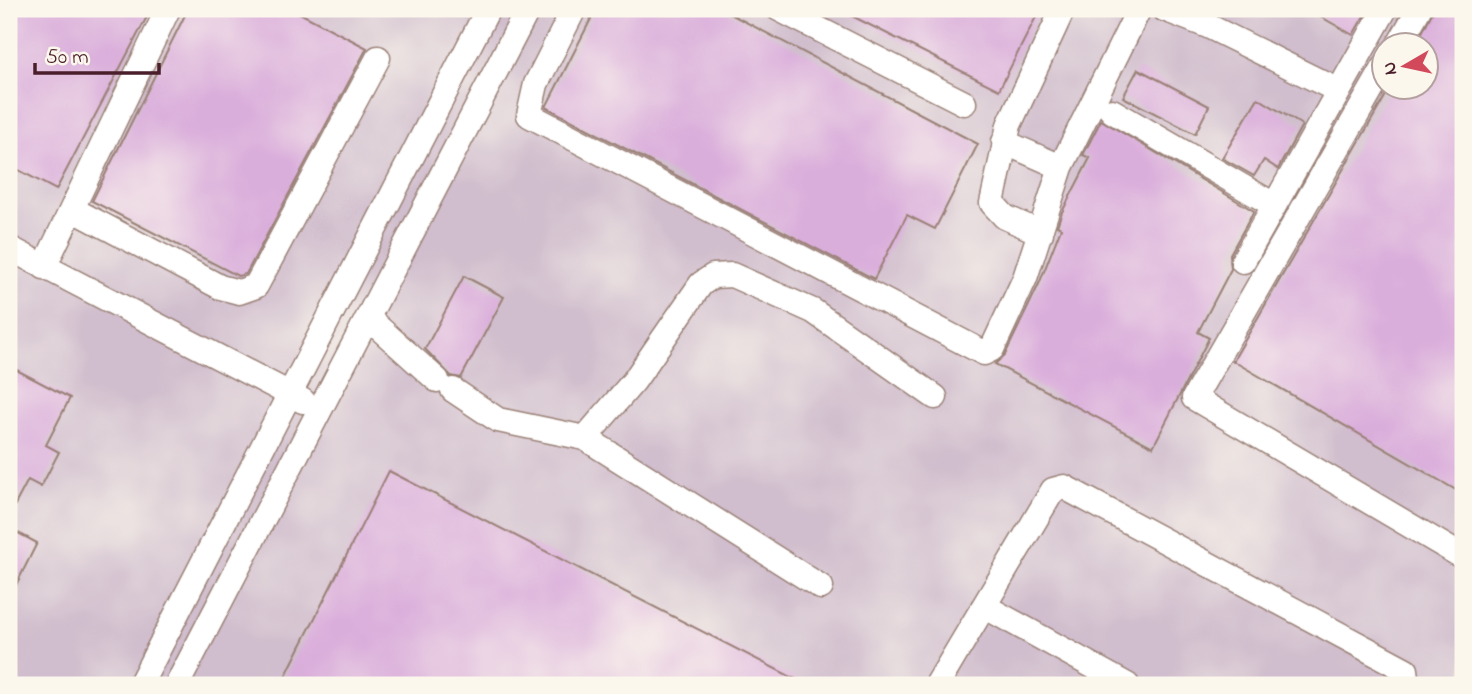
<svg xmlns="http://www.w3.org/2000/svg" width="1472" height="694" viewBox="0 0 1472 694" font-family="'Indie Flower',sans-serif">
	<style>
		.industrial { fill: #d0bdcd; fill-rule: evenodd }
		.building { fill: #daaedb }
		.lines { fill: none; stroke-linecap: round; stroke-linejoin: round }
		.minor-casing { stroke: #9a8076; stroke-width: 27 }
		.minor { stroke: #fff; stroke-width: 24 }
	</style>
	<rect width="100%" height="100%" fill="#fbf7ec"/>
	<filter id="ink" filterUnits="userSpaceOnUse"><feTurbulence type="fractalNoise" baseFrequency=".0143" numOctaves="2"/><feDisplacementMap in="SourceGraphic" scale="14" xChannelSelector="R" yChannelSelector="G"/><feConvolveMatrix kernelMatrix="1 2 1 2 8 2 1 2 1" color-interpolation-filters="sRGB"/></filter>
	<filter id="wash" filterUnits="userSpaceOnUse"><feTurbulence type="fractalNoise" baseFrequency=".00686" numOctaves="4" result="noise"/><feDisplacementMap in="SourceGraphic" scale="28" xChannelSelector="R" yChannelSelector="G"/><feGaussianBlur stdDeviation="1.57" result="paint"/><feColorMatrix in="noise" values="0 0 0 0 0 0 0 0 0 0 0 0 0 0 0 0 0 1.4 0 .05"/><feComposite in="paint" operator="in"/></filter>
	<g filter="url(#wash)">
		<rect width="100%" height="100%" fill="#ebe2c1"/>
		<path class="industrial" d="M 9,9 L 1463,9 L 1463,685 L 9,685 ZM 1384,46 L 1426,46 L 1426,88 L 1384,88 Z"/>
		<g id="blocks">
			<path class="building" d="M 13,9 L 151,9 L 56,190 L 9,165 L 9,17 Z
				M 188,9 L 292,9 L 367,48 L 246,274 L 238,276 L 92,201 Z
				M 596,9 L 721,9 L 978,144 L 935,229 L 907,215 L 874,279 L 546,107 Z
				M 838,9 L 1040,9 L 999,90 Z
				M 1307,9 L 1368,9 L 1353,35 Z
				M 1434,9 L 1448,9 L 1463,18 L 1463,494 L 1233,361 L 1390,88 L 1426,88 L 1426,46 L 1415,46 Z
				M 1138,69 L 1209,106 L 1195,134 L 1123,97 Z
				M 1258,98 L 1302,125 L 1278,169 L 1264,160 L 1254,176 L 1222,158 Z
				M 1101,120 L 1254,211 L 1230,254 L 1231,269 L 1198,332 L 1209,338 L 1153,447 L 995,364 L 1005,355 L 1039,284 L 1061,228 L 1057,226 L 1062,212 L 1090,158 L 1083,155 Z
				M 464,276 L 504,297 L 461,378 L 451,376 L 425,349 Z
				M 9,366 L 70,398 L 46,445 L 59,452 L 41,487 L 28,480 L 9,516 Z
				M 389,471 L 807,685 L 281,685 Z
				M 9,528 L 37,543 L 9,599 Z"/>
		</g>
	</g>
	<g filter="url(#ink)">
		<use href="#blocks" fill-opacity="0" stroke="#9a8076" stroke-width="2"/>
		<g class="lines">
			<defs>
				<path id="minor" d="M 574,9 L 536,84 L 529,115 L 984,353 L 992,349 L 1025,278 L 1061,167 L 1139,9
					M 779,9 L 964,103
					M 1164,9 L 1208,26 L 1339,91
					M 1398,46 L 1419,9
					M 1384,68 L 1194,398 L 1463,557
					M 1112,111 L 1274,205
					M 1004,142 L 1061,167
					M 72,209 L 220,287 L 239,292 L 256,286 L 378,58
					M 1041,233 L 1005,217 L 992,203 L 1009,125 L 1063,9
					M 9,248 L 303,401
					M 1243,261 L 1385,9
					M 44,267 L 168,9
					M 368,318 L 437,380
					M 453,390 L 498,420 L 585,438 L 634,381 L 701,284 L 713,276 L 732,275 L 813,311 L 935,397
					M 585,438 L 821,587
					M 984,606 L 1127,685
					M 140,685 L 488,9
					M 177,685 L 528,9
					M 937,685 L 1053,490 L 1064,487 L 1406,670 L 1408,685"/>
			</defs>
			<use href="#minor" class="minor-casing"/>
			<use href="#minor" class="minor"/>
		</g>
	</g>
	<rect width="1472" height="694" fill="none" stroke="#fbf7ec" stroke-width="35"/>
	<g transform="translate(1405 66) rotate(261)"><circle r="33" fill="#fbf7ec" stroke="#b4a19f" stroke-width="2"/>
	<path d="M0-5L12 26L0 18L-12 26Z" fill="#d1495b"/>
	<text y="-10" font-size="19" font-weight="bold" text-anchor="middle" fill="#4a1f2b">N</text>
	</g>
	<path d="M35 63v10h124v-10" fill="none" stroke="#4a1f2b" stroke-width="3.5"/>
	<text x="46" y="63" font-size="21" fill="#4a1f2b" stroke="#fbf7ec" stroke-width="5" paint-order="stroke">50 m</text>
</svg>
